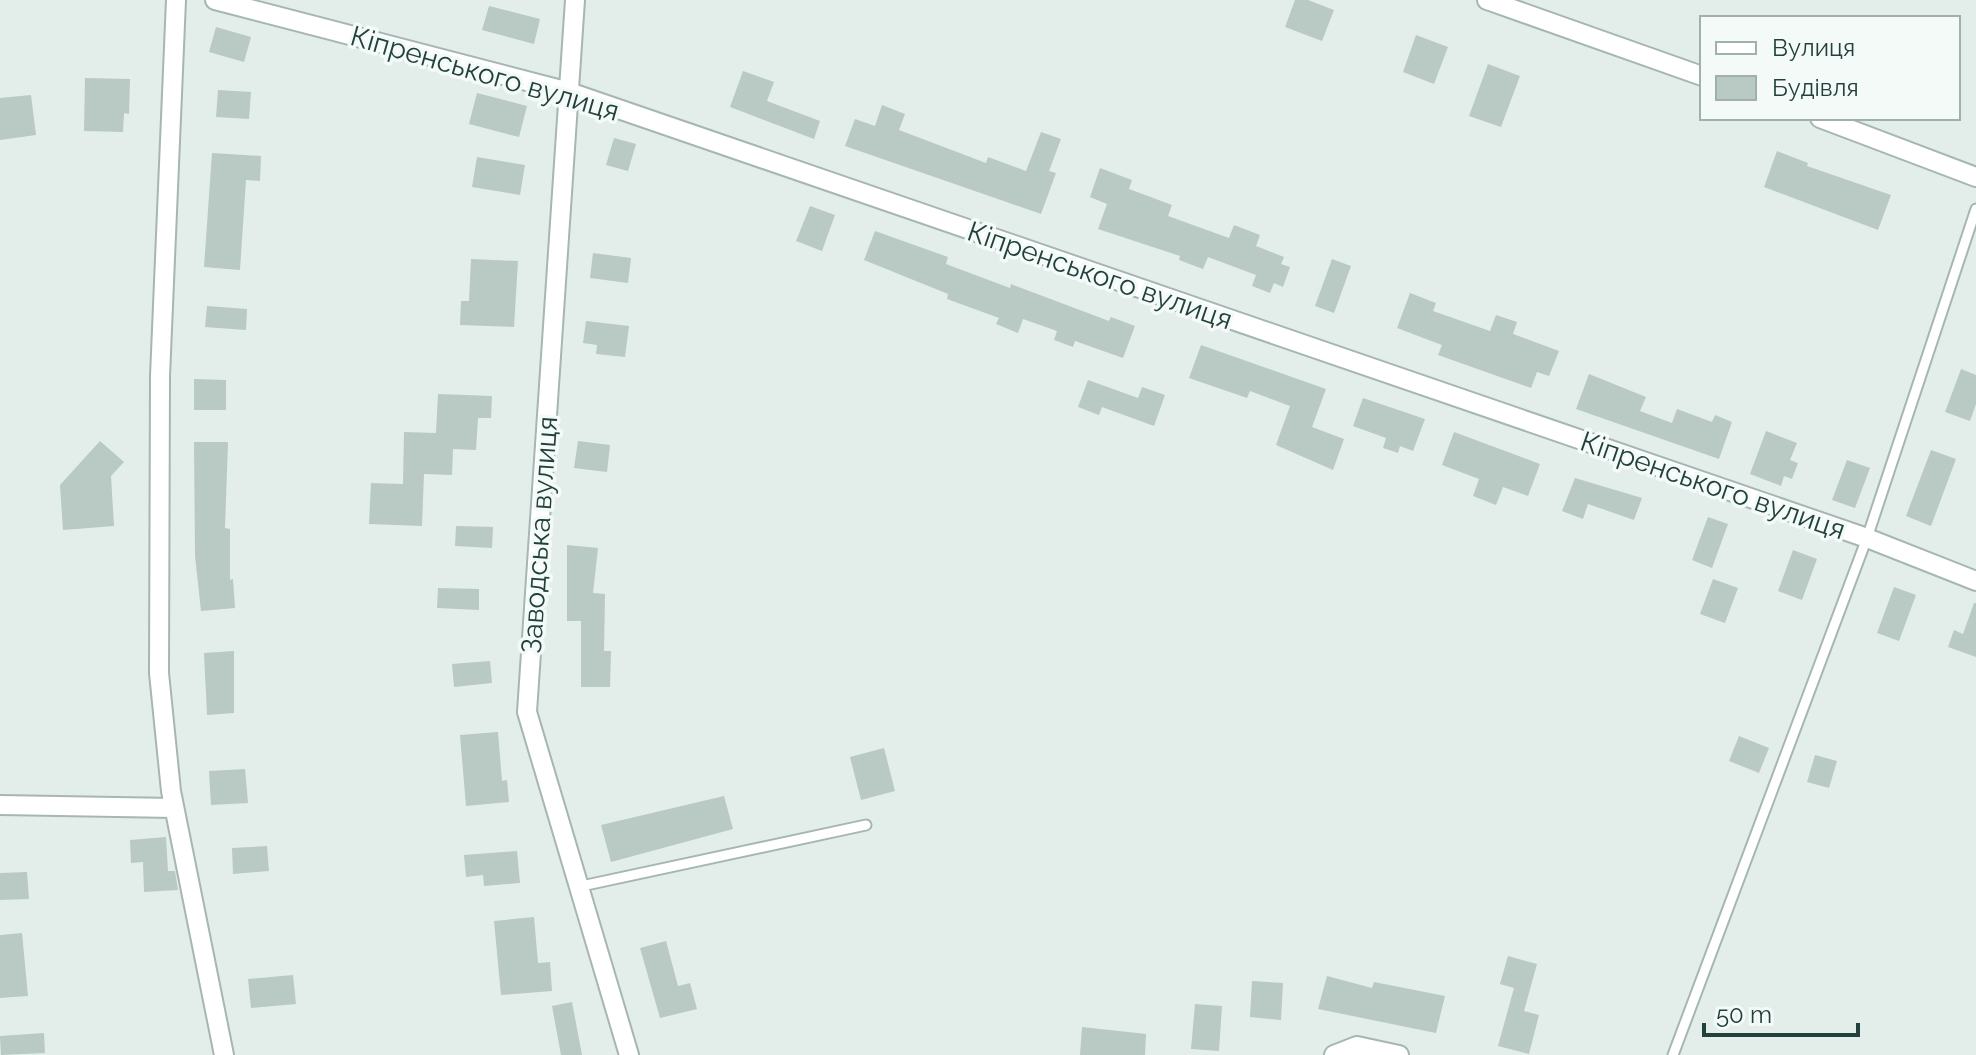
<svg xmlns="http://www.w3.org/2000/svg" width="1976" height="1055" viewBox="0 0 1976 1055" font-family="Raleway,sans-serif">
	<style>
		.building { fill: #b9c9c4 }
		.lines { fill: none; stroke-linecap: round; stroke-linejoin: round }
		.lane-casing { stroke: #a5b6b3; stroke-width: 13 }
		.street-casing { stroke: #a5b6b3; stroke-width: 22 }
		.lane { stroke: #fff; stroke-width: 9 }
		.street { stroke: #fff; stroke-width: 18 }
		.labels { text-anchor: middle; stroke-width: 7; stroke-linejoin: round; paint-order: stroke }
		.street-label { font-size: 28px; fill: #22403c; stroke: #f4faf8 }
	</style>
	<rect width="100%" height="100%" fill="#e3eeeb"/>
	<path class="building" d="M 1295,0 L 1308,0 L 1334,10 L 1322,41 L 1285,27 Z
		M 489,6 L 540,19 L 534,44 L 482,30 Z
		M 216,27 L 251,37 L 244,62 L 209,52 Z
		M 1416,35 L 1448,47 L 1434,84 L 1403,72 Z
		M 1488,64 L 1520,76 L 1501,127 L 1469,116 Z
		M 743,71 L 774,82 L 767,101 L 820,121 L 814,139 L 730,107 Z
		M 85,78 L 130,79 L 129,114 L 124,113 L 123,132 L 84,131 Z
		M 218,90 L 251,92 L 249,119 L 216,117 Z
		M 477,93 L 527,106 L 519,137 L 469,124 Z
		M 31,95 L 36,135 L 0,140 L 0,98 Z
		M 882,105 L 905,114 L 899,130 L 986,163 L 988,157 L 1026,171 L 1041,132 L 1061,139 L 1049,171 L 1056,173 L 1041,214 L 845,146 L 855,119 L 875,126 Z
		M 614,138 L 636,144 L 628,171 L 606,165 Z
		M 1777,151 L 1808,163 L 1807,166 L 1891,195 L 1878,230 L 1764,187 Z
		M 212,153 L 261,156 L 260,181 L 246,180 L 240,270 L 204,267 Z
		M 477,157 L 525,165 L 520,195 L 472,187 Z
		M 1100,168 L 1132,180 L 1129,189 L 1172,205 L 1168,216 L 1229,238 L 1234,225 L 1260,235 L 1256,246 L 1284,257 L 1281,264 L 1290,267 L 1283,287 L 1274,283 L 1270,293 L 1252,286 L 1256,275 L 1208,257 L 1203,269 L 1179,260 L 1180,256 L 1098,229 L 1107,204 L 1090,197 Z
		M 810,206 L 835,215 L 822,251 L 796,241 Z
		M 875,231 L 948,257 L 946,264 L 1010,288 L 1011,284 L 1109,321 L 1111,317 L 1135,326 L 1123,358 L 1075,341 L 1073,347 L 1054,340 L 1057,331 L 1023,319 L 1018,333 L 996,324 L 999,318 L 947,299 L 948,294 L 864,260 Z
		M 593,253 L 631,258 L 628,283 L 590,278 Z
		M 471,259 L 518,261 L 514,327 L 460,325 L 461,301 L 469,301 Z
		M 1332,259 L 1351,266 L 1334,313 L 1315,306 Z
		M 1410,293 L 1436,303 L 1433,311 L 1490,331 L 1496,315 L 1517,322 L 1513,334 L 1559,351 L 1549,376 L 1537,372 L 1531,388 L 1438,355 L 1442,345 L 1397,328 Z
		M 207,306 L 247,309 L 246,330 L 205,327 Z
		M 586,321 L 629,326 L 625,357 L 596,354 L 597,345 L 583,343 Z
		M 1201,345 L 1326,389 L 1312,427 L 1344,439 L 1333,470 L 1276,445 L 1290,406 L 1250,391 L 1247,398 L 1189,378 Z
		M 1961,369 L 1976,375 L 1976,404 L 1970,421 L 1945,412 Z
		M 1589,374 L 1646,397 L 1640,411 L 1672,423 L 1677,409 L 1712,422 L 1715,415 L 1732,422 L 1719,459 L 1576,409 Z
		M 194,379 L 226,380 L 226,410 L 194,410 Z
		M 1088,380 L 1138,398 L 1142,387 L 1165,395 L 1154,426 L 1102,407 L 1099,415 L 1078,407 Z
		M 438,394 L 492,396 L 491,418 L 478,418 L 476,450 L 453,449 L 452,475 L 424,474 L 422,526 L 369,524 L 371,483 L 403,484 L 404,432 L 436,433 Z
		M 1363,398 L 1425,419 L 1413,451 L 1400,446 L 1398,453 L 1383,448 L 1386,438 L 1353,426 Z
		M 1766,431 L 1797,443 L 1790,460 L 1798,463 L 1792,479 L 1784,476 L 1781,486 L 1750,474 Z
		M 1454,432 L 1540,464 L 1528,496 L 1503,487 L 1496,505 L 1473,496 L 1479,479 L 1442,465 Z
		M 100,441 L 124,462 L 111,476 L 114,526 L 63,530 L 60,485 Z
		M 578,441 L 610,445 L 607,472 L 574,468 Z
		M 194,442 L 228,442 L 225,528 L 230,529 L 230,580 L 233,579 L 235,608 L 201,611 L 195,556 Z
		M 1931,450 L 1956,459 L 1931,526 L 1906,516 Z
		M 1847,460 L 1870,468 L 1855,508 L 1832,500 Z
		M 1575,478 L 1642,498 L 1634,520 L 1588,504 L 1583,519 L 1562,511 Z
		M 1708,517 L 1728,524 L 1712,568 L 1692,560 Z
		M 456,526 L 493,527 L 492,548 L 455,546 Z
		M 567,545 L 598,548 L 593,593 L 605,594 L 604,651 L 611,651 L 610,687 L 581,687 L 581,621 L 567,621 Z
		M 1793,550 L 1817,559 L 1802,600 L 1778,591 Z
		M 1713,579 L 1738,588 L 1725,623 L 1700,614 Z
		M 1894,587 L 1916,595 L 1899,641 L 1877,633 Z
		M 438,588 L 479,589 L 479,610 L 437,608 Z
		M 1974,603 L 1976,603 L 1976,657 L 1948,647 L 1954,630 L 1963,634 Z
		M 234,651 L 234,713 L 207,715 L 204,653 Z
		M 490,661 L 492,683 L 454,687 L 452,664 Z
		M 498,732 L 502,781 L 507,780 L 509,802 L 466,806 L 460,735 Z
		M 1739,736 L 1769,748 L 1759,773 L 1729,761 Z
		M 884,748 L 895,791 L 861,800 L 850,757 Z
		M 1815,755 L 1837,761 L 1829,788 L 1807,782 Z
		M 245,769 L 248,803 L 211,805 L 209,771 Z
		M 724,796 L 733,829 L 611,862 L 601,825 Z
		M 166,837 L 168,871 L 175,871 L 178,890 L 144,892 L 143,862 L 131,863 L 130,840 Z
		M 267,846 L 269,871 L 233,874 L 232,848 Z
		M 517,851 L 520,883 L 484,886 L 483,875 L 466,877 L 464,855 Z
		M 27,872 L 29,899 L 0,900 L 0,873 Z
		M 534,917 L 538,963 L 550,962 L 552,991 L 501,995 L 494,921 Z
		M 22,933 L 28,996 L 0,998 L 0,935 Z
		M 666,941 L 678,986 L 690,983 L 697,1009 L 660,1018 L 640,948 Z
		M 1508,956 L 1537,964 L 1524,1011 L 1539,1015 L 1529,1054 L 1498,1046 L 1514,988 L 1500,984 Z
		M 293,975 L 296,1004 L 251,1008 L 248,979 Z
		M 1327,976 L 1372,988 L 1374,982 L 1445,996 L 1436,1033 L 1318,1009 Z
		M 1252,981 L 1283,983 L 1281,1020 L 1250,1017 Z
		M 572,1002 L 582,1055 L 561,1055 L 552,1006 Z
		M 1195,1004 L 1222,1006 L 1219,1051 L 1191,1049 Z
		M 1082,1027 L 1146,1034 L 1145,1055 L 1080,1055 Z
		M 44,1033 L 45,1053 L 1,1055 L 0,1036 Z"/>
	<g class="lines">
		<defs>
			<path id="lane" d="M 577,887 L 866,825
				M 1673,1055 L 1867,538 L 1976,209"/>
			<path id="street" d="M 176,0 L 160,376 L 159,673 L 171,791 L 224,1055
				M 215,0 L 569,92 L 1867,538 L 1976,581
				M 575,0 L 527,712 L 629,1055
				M 1487,0 L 1702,76
				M 1820,118 L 1976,177
				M 0,805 L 174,808
				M 1334,1055 L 1357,1046 L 1399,1055"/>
		</defs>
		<use href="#lane" class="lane-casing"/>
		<use href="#street" class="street-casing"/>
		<use href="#lane" class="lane"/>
		<use href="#street" class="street"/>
	</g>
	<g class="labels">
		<g class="street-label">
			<text transform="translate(485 73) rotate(16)" y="10">Кіпренського вулиця</text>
			<text transform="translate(1100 275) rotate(19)" y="10">Кіпренського вулиця</text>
			<text transform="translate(1713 485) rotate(19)" y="10">Кіпренського вулиця</text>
			<text transform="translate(539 535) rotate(-86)" y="10">Заводська вулиця</text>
		</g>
	</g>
	<rect x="1700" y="16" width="260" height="104" fill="#f4faf8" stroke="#a0b0ad" stroke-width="2"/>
	<rect x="1716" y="42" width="40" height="12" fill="#ffffff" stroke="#a0b0ad" stroke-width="2"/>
	<text x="1772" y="56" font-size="24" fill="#22403c">Вулиця</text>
	<rect x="1716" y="76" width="40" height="24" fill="#b9c9c4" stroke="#a0b0ad" stroke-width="2"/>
	<text x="1772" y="96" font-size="24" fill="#22403c">Будівля</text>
	<path d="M1704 1023v12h154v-12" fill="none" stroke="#22403c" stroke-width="4"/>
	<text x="1716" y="1023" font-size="24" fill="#22403c" stroke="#f4faf8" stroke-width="6" paint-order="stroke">50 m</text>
</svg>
